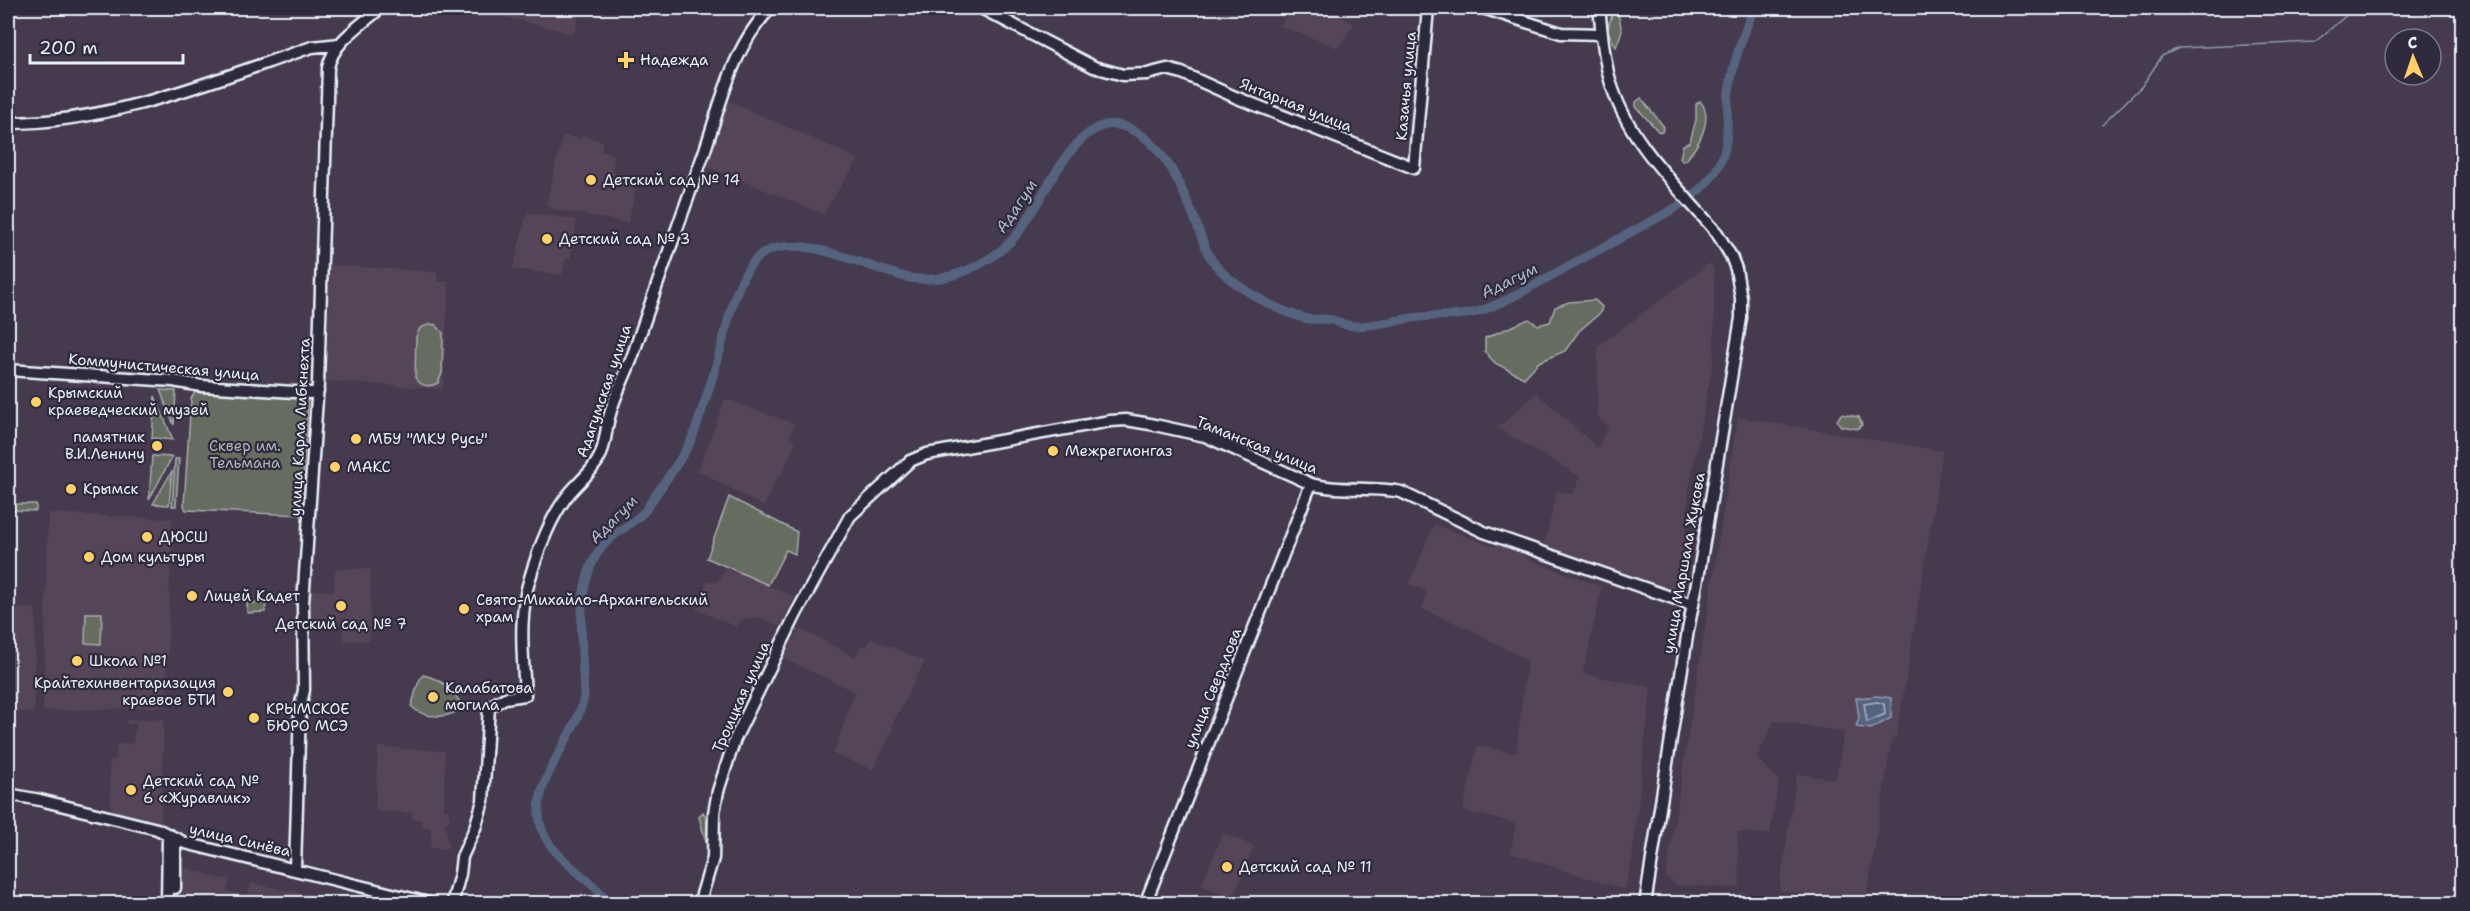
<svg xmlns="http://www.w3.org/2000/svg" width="2470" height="911" viewBox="0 0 2470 911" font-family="'Shantell Sans',sans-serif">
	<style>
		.built { fill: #544559 }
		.green { fill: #666c5f; stroke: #a7aeac; stroke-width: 1.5 }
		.water { fill: #54637e; stroke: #8f9caf; stroke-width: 1.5 }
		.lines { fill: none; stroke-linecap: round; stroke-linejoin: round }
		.shore { stroke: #adb8c7; stroke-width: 1.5 }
		.stream { stroke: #8f9caf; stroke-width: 1.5 }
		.river { stroke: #54637e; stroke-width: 9 }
		.major-casing { stroke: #e8f1f8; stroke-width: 15 }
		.major { stroke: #2f2a3d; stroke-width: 10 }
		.poi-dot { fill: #ffd166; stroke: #2f2a3d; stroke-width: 2 }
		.labels { text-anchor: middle; stroke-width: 4.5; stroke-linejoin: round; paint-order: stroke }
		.poi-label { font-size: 15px; fill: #e8f1f8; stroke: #2f2a3d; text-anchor: start }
		.street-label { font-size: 15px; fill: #e8f1f8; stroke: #2f2a3d }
		.park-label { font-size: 15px; fill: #aeb5b3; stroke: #2f2a3d }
		.water-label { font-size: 16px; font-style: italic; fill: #adb8c7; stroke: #2f2a3d }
	</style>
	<rect width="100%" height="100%" fill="#453a4e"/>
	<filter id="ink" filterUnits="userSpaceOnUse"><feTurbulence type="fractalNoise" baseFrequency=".0167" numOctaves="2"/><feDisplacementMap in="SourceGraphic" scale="12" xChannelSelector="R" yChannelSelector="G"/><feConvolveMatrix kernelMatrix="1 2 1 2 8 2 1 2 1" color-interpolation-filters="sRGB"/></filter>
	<g filter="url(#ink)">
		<path class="built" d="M 469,8 L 581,8 L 574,34 Z
			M 1291,8 L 1328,8 L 1354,24 L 1338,48 L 1280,26 Z
			M 729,101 L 859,159 L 823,214 L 705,166 Z
			M 563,135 L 581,139 L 582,135 L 603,141 L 601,151 L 615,155 L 612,171 L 625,178 L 636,181 L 637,184 L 628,223 L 552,209 L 546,204 Z
			M 527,212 L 577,220 L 571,258 L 566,258 L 562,275 L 513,269 Z
			M 1710,263 L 1714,269 L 1714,358 L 1689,489 L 1682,595 L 1544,546 L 1557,490 L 1573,494 L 1580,477 L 1497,428 L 1537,393 L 1598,448 L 1608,426 L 1597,416 L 1598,346 Z
			M 330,265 L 437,272 L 438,281 L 449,282 L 443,389 L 326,381 Z
			M 725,399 L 795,424 L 789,438 L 796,441 L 781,477 L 778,476 L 764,507 L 698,471 Z
			M 1738,417 L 1943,451 L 1896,739 L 1887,738 L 1892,739 L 1866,901 L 1779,891 L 1797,774 L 1836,779 L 1844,732 L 1774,721 L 1757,758 L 1779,780 L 1770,834 L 1737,832 L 1740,888 L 1676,885 L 1666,877 Z
			M 48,513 L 172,519 L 166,707 L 43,711 Z
			M 1434,524 L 1495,547 L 1497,544 L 1520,553 L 1528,559 L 1602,587 L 1583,674 L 1651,687 L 1632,859 L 1625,890 L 1510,853 L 1516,823 L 1463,811 L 1477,746 L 1516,753 L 1527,660 L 1481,636 L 1481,634 L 1422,609 L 1427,591 L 1409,584 Z
			M 335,569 L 371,569 L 370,641 L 343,641 L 343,622 L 310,622 L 311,590 L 334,591 Z
			M 727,569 L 795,597 L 780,626 L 759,617 L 742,619 L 737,627 L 696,610 L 707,581 L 717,582 Z
			M 8,605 L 15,608 L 36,608 L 34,712 L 8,712 Z
			M 801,629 L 855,657 L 862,645 L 867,647 L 870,638 L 925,661 L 892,725 L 894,727 L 873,770 L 833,754 L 855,692 L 783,658 L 798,631 Z
			M 164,719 L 161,827 L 111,811 L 109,760 L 116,759 L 117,744 L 132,743 L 137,723 L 127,724 L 125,720 Z
			M 378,747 L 445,751 L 444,809 L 448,810 L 450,821 L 445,823 L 449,849 L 431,848 L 431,827 L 422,827 L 422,819 L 412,819 L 412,813 L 375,811 Z
			M 1223,833 L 1254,846 L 1233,898 L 1201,885 Z
			M 183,867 L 224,879 L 230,878 L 227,891 L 248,896 L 251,883 L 351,903 L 180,903 L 180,870 Z
			M 1662,897 L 1740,903 L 1661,903 Z"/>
		<path class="green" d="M 1614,9 L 1617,9 L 1622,31 L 1616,47 L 1607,30 Z
			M 1641,98 L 1664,127 L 1662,132 L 1658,131 L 1636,107 L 1636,102 Z
			M 1700,101 C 1715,118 1698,146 1686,160 L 1682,161 L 1680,158 L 1683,145 L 1690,142 L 1696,120 L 1696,104 Z
			M 1595,300 L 1602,307 L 1600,313 L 1579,331 L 1565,351 L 1539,362 L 1524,378 L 1495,363 L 1485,352 L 1485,338 L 1529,319 L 1538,325 L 1550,322 L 1555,307 L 1569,302 Z
			M 430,324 L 436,325 L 443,333 L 442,373 L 438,383 C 428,388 420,386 415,377 L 416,337 L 420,328 Z
			M 160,390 L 176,391 L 174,425 Z
			M 195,392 L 305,398 L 308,400 L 301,504 L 304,509 L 302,515 L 186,510 L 184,505 L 191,399 Z
			M 155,396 L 173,440 L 152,438 Z
			M 1841,414 L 1859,417 L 1862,425 L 1857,429 L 1841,426 L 1837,421 Z
			M 152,456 L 172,457 L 149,500 Z
			M 175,459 L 179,459 L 176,506 L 172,506 Z
			M 172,471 L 169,505 L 153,504 Z
			M 729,497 L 797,532 L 795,554 L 786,550 L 768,585 L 707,558 Z
			M 8,504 L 36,504 L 36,511 L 8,510 Z
			M 247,603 L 266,603 L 265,612 L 247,613 Z
			M 86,613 L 102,613 L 101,644 L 85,643 Z
			M 423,675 C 443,679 452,690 463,706 C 452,720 423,719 411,706 C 416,695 415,685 423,675 Z
			M 703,812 L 707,818 L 707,846 L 699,817 Z"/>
		<path class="water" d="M 1877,696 L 1891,698 L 1891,718 L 1871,729 L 1856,727 L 1859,718 L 1856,698 Z"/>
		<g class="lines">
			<path class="shore" d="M 1877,702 L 1884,704 L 1885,714 L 1867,722 L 1864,704 Z"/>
			<path class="stream" d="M 2102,125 L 2142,86 L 2162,56 L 2179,48 L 2315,42 L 2355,8"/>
			<path class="river" d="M 610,904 C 593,881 568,868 551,846 C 513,797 575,744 584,697 C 583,652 572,584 602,547 C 614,532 632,525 645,511 C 658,490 684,458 693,436 C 702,411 711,384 718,358 C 727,329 734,282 755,260 C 790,223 870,271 910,278 C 929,281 948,278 966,271 C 986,262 1005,250 1018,233 C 1041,205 1075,116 1118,125 C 1159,133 1179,181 1193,215 C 1202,236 1205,257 1223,273 C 1242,291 1281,313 1308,319 C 1316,320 1325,318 1333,320 C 1341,323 1346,326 1356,326 C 1377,326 1399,319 1420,317 C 1439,315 1459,317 1477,312 C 1505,303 1532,286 1558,272 C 1579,260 1601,249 1622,237 C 1654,219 1694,203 1715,172 C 1733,146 1724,115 1730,85 C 1734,59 1744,33 1754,8"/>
			<defs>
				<path id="major" d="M 981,8 L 1094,67 L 1123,75 L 1147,74 L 1167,69 L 1182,73 L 1235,97 L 1414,168 L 1428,8
					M 1483,8 L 1561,33 L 1601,34
					M 1599,8 C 1602,32 1603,56 1610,80 C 1627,141 1677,186 1717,233 L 1731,256 L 1736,269 L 1741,298 L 1741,318 L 1698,578 L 1688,630 L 1645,904
					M 8,123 C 112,123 214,80 312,47 L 340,44
					M 8,370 L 173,381 L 202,386 L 310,393 L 318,391
					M 8,794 L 40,800 L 157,829 L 185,843 L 433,904
					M 295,869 L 300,708 L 304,690 L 303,603 L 318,384 L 328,68 C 333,41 362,25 380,8
					M 175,888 L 175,839
					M 167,904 L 168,835
					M 452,904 L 460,874 L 462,857 L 475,828 L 483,801 L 489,707 L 505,698 L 525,695 C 523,655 518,616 530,578 C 538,551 548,522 565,499 C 576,483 593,473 601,454 C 606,441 606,427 610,414 C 615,394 626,375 633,355 C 656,286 681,218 705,150 C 721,102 734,44 771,8
					M 699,904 L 713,858 L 714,813 L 718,791 L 735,739 L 796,614 L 850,516 L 910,461 L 927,454 L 1110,421 L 1126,420 L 1150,424 L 1205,436 L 1311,484 C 1340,492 1372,486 1401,492 L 1484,532 L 1693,605
					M 1145,904 L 1311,484"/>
			</defs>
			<use href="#major" class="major-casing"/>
			<use href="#major" class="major"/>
		</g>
	</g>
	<g class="poi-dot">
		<path d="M623 51h6v6h6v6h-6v6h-6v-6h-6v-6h6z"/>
		<circle cx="591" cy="180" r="6"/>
		<circle cx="547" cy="239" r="6"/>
		<circle cx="36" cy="402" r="6"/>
		<circle cx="356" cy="439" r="6"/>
		<circle cx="157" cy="446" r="6"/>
		<circle cx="1053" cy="451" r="6"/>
		<circle cx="335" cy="467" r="6"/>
		<circle cx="71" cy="489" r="6"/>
		<circle cx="147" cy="537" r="6"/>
		<circle cx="89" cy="557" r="6"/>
		<circle cx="192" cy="596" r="6"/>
		<circle cx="341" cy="606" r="6"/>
		<circle cx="464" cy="609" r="6"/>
		<circle cx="77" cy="661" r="6"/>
		<circle cx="228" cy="692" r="6"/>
		<circle cx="433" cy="697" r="6"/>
		<circle cx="254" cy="718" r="6"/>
		<circle cx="131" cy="790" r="6"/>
		<circle cx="1227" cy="867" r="6"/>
	</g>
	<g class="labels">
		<g class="poi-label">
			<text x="640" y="65">Надежда</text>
			<text x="603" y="185">Детский сад № 14</text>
			<text x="559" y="244">Детский сад № 3</text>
			<text x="48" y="398">Крымский<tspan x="48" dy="17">краеведческий музей</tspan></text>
			<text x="145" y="442" text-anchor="end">памятник<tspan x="145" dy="17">В.И.Ленину</tspan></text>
			<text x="368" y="444">МБУ "МКУ Русь"</text>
			<text x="1065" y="456">Межрегионгаз</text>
			<text x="347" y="472">МАКС</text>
			<text x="83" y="494">Крымск</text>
			<text x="159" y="542">ДЮСШ</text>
			<text x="101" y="562">Дом культуры</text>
			<text x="204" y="601">Лицей Кадет</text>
			<text x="476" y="605">Свято-Михайло-Архангельский<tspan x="476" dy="17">храм</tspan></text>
			<text x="341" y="629" text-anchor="middle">Детский сад № 7</text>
			<text x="89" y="666">Школа №1</text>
			<text x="216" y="688" text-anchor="end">Крайтехинвентаризация<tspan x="216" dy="17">краевое БТИ</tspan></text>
			<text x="445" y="693">Калабатова<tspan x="445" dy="17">могила</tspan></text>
			<text x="266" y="714">КРЫМСКОЕ<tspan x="266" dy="17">БЮРО МСЭ</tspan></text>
			<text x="143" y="786">Детский сад №<tspan x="143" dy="17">6 «Журавлик»</tspan></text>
			<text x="1239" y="872">Детский сад № 11</text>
		</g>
		<g class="street-label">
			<text transform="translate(1406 86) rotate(-85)" y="5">Казачья улица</text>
			<text transform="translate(1296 105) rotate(22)" y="5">Янтарная улица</text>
			<text transform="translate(164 367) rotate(5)" y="5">Коммунистическая улица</text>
			<text transform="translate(604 391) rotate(-71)" y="5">Адагумская улица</text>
			<text transform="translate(300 427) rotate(-87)" y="5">улица Карла Либкнехта</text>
			<text transform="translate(1257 445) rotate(22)" y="5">Таманская улица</text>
			<text transform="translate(1684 563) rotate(-80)" y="5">улица Маршала Жукова</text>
			<text transform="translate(1213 688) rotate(-68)" y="5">улица Свердлова</text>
			<text transform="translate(741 697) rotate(-66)" y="5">Троицкая улица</text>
			<text transform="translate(240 840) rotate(13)" y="5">улица Синёва</text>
		</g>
		<g class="park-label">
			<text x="245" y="451">Сквер им.<tspan x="245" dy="17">Тельмана</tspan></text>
		</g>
		<g class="water-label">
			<text transform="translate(1016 206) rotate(-56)" y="6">Адагум</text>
			<text transform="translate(1509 280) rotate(-26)" y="6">Адагум</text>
			<text transform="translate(613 519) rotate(-45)" y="6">Адагум</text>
		</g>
	</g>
	<rect width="2470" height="911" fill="none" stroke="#2f2a3d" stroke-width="30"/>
	<rect x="15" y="15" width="2440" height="881" fill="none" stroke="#e8f1f8" stroke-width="2" filter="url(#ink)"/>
	<g transform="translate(2413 57) rotate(358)"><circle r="28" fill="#2f2a3d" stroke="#797a88" stroke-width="1.5"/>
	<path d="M0-4.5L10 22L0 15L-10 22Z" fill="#ffd166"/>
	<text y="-9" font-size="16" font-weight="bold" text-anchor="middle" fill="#e8f1f8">С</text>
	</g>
	<path d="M30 54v9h153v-9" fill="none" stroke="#e8f1f8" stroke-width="3"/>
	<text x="39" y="54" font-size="18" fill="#e8f1f8" stroke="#2f2a3d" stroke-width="4.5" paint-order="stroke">200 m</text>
</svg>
